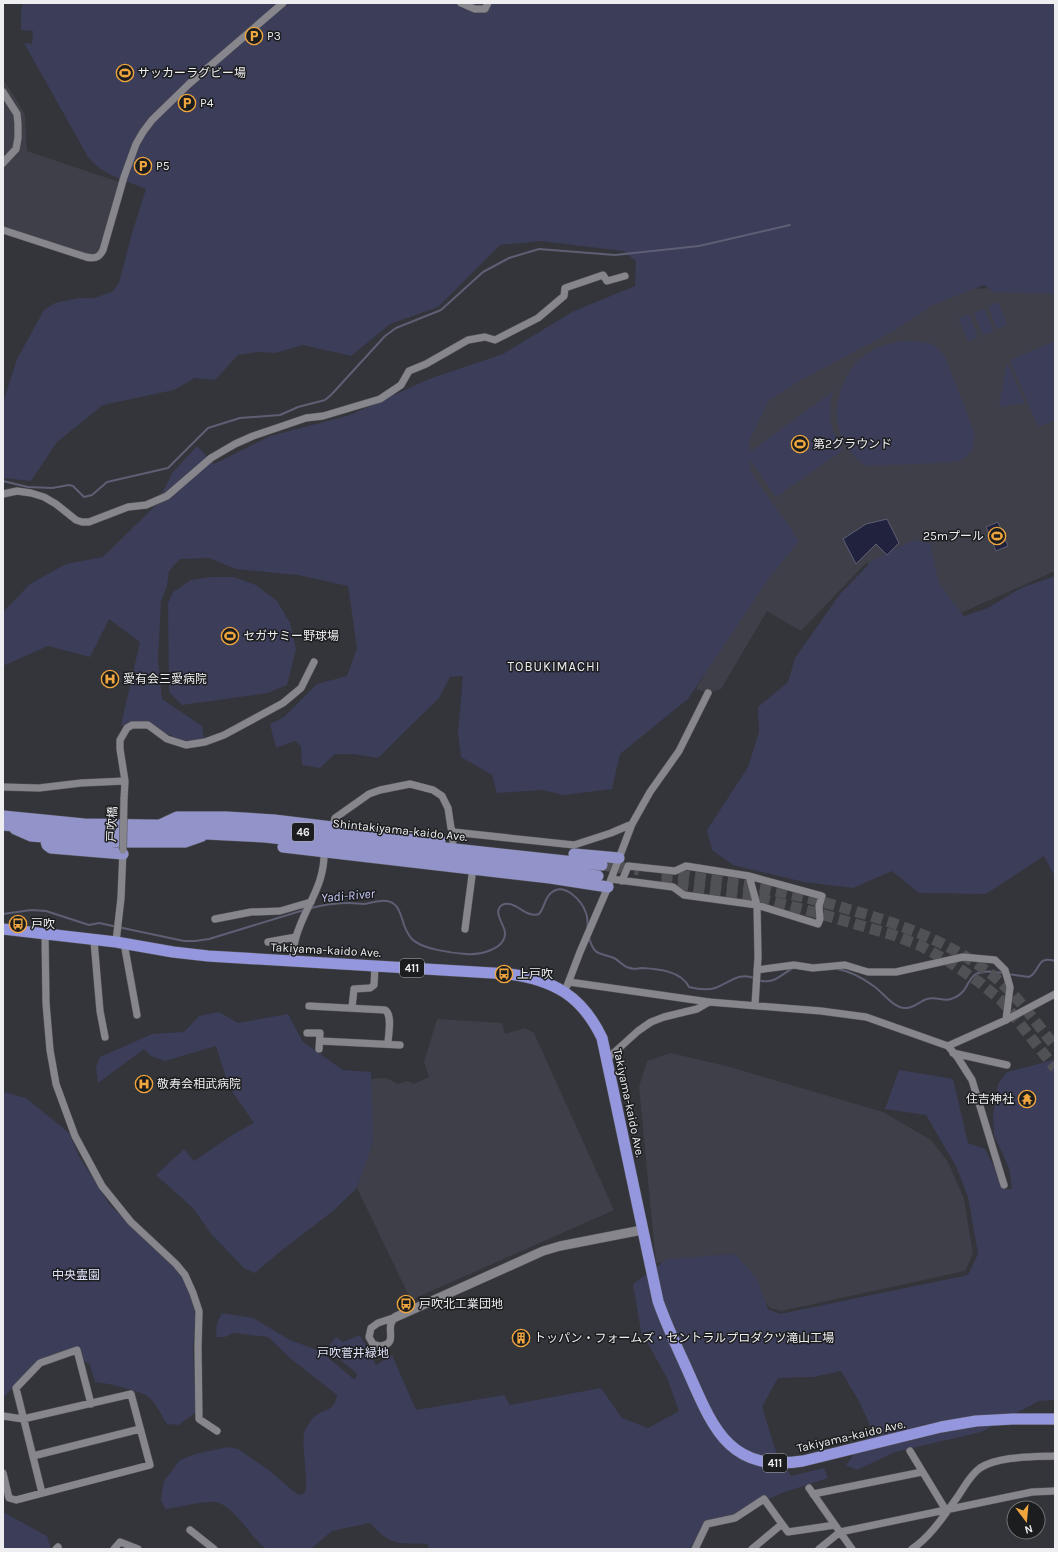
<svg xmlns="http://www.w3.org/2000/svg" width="1058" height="1552" viewBox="0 0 1058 1552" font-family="Karla,'Noto Sans JP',sans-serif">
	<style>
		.built { fill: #3e3f49 }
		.green { fill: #3b3d59 }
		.water { fill: #21223e; stroke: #5e5f74 }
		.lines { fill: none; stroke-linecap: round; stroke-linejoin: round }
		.stream { stroke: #5e5f74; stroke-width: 2 }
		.primary-tunnel { stroke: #505155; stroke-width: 11; stroke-dasharray: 11 5.5; stroke-linecap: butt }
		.minor-casing { stroke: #535357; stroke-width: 8 }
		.tertiary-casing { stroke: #535357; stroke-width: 10 }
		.primary-casing { stroke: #535357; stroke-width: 12 }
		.trunk-casing { stroke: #535357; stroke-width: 12 }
		.minor { stroke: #86868c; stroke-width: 7 }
		.tertiary { stroke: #86868c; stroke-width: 9 }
		.primary { stroke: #9193c9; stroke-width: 11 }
		.trunk { stroke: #9497de; stroke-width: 11 }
		.minor-bridge-casing { stroke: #535357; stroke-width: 8; stroke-linecap: butt }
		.minor-bridge { stroke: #86868c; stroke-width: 7 }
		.labels { text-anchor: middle; stroke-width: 3; stroke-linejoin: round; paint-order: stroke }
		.shield { fill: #1c1d1f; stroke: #afafb2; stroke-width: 1 }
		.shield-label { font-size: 11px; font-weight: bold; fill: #eeeef1 }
		.poi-label { font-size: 12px; fill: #eeeef1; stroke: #1c1d1f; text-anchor: start }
		.street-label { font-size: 12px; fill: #eeeef1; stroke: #1c1d1f }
		.park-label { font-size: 12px; fill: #e0e2fa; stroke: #1c1d1f }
		.neighbourhood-label { font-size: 13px; letter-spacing: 1px; fill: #eeeef1; stroke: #1c1d1f }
		.water-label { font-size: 13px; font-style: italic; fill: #c6caf9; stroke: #1c1d1f }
	</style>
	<rect width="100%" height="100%" fill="#34353a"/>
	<path class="built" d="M 3,79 L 19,104 L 25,115 L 27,151 L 119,182 L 100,249 L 96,253 L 91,255 L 86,254 L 3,226 Z
		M 1055,285 L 1055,571 L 954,616 L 866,563 L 801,631 L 767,611 L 721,689 L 708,693 L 696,689 L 760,580 L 731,444 L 745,384 L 951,290 Z
		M 437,1019 L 502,1023 L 505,1034 L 525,1028 L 534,1033 L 614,1210 L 411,1300 L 357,1188 L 373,1142 L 367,1079 L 386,1078 L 398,1084 L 407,1081 L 414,1084 L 429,1077 L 424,1062 Z
		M 671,1053 L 730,1067 L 883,1112 L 931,1140 L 948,1162 L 964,1199 L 973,1254 L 965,1271 L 781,1311 L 770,1308 L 730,1254 L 656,1263 L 639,1087 L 647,1061 Z"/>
	<path class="green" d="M 23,3 L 1055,3 L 1055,294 L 993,292 L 984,285 L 935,304 L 895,330 L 803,379 L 769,400 L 749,441 L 750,452 L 833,391 C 827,413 830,431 843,450 L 776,497 L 750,460 L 751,472 L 799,541 L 769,578 L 688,699 L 620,754 L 612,789 L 564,795 L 542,790 L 497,793 L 492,775 L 461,757 L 458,732 L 463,676 L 450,677 L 439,698 L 378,758 L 353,754 L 335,754 L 320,768 L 302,765 L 301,746 L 295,741 L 276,748 L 270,724 L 284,717 L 317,684 L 347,676 L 357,648 L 348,586 L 298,575 L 236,569 L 209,558 L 180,559 L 169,571 L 167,586 L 161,601 L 158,658 L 162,699 L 202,726 L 204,739 L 184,741 L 155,729 L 121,725 L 140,642 L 109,619 L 90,657 L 48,646 L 3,666 L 3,612 L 30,584 L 66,564 L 103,557 L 156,505 L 173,472 L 197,446 L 214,464 L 270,436 L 350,415 L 429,379 L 503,354 L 572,312 L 635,286 L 636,261 L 623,251 L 541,241 L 500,245 L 438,307 L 390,324 L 351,356 L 303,345 L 275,353 L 258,352 L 238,355 L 215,380 L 195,378 L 174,390 L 103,405 L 57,442 L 31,481 L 3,478 L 3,403 L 17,359 L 44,310 L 55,303 L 78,298 L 94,298 L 112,292 L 119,283 L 132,233 L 146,189 C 124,180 104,176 88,157 L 24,43 L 32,44 L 33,31 L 21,30 L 21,11 Z
		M 998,302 L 1007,325 L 997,329 L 988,306 Z
		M 984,308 L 994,331 L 983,335 L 974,313 Z
		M 969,314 L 978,337 L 968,341 L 959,319 Z
		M 906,341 C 926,342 936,341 946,359 L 973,429 C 977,445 973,454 958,462 L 866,466 C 854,458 843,445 839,430 C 832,408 843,373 861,358 C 874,347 890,343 906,341 Z
		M 1055,341 L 1055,420 L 1038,427 L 1010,360 Z
		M 1007,362 L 1025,403 L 999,407 Z
		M 913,540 L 930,543 L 939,584 L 964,616 L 988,608 L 1021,588 L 1055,576 L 1055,877 L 1044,856 L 986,894 L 919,893 L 892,871 L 853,888 L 804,882 L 733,865 L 712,850 L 707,830 L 748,767 L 759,732 L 758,707 L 788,682 L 795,658 L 840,594 L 873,560 Z
		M 211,577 L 234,577 L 256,585 L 277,601 L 290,623 L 296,649 L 287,685 L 268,693 L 182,705 L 169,692 L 168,603 L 173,592 L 191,580 Z
		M 219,1012 L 238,1023 L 288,1014 L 303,1042 L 343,1070 L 371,1072 L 373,1142 L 357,1188 L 333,1211 L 281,1251 L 255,1273 L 244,1268 L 212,1235 L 193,1208 L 156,1175 L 184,1149 L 194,1161 L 232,1135 L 254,1123 L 229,1087 L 216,1046 L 165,1061 L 151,1056 L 144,1049 L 98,1083 L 96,1067 L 100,1057 L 152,1034 L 184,1032 L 199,1016 Z
		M 1053,1060 L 1055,1061 L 1055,1400 L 1039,1401 L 981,1432 L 895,1452 L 857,1470 L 846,1465 L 872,1430 L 860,1403 L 841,1371 L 813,1377 L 778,1378 L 762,1407 L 777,1455 L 791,1476 L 824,1468 L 828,1478 L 782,1493 L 702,1530 L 689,1549 L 429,1549 L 427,1544 C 397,1543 391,1546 370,1523 L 332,1531 L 311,1549 C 300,1549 277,1551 268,1549 C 256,1546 238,1510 219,1503 C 208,1499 177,1508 165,1509 L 161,1500 L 164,1481 L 180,1460 L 195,1454 L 228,1447 L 238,1449 L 270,1471 L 298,1495 L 305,1493 C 309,1475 300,1443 305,1430 C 307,1427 311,1419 314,1417 C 324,1408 334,1413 337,1395 L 290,1358 L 268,1337 L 233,1333 L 225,1337 L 217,1337 C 215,1327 217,1322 222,1313 L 253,1318 L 290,1340 L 320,1351 L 355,1380 L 357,1374 L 327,1348 L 336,1337 L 343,1342 L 360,1335 L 376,1365 L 392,1355 L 416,1410 L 504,1395 L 510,1405 L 601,1388 L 622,1418 L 648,1428 L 679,1411 L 667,1378 L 641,1331 L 633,1284 L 667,1259 L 735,1254 L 757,1279 L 768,1309 L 780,1314 L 968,1275 L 978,1254 L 968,1197 L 957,1168 L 926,1115 L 885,1109 L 899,1070 L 953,1079 L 968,1143 L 985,1149 L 1005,1189 L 1012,1189 L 1009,1168 L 994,1135 L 993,1117 L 998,1084 L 1007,1072 Z
		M 3,1092 L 26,1098 L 69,1133 L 79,1156 L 110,1205 L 152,1247 L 174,1265 L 183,1278 L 189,1292 L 194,1309 L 195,1318 L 193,1350 L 196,1412 L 179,1425 L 167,1424 C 161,1415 156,1402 147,1396 C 138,1390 107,1383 95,1382 L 90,1365 L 81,1359 L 78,1348 L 38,1361 L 3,1398 Z
		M 3,1512 L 47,1536 L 51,1549 L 3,1549 Z"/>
	<path class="water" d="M 887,519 L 899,543 L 887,555 L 876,544 L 856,564 L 843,539 L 866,524 Z
		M 998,522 L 1008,546 L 996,551 L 986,527 Z"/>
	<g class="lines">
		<path class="stream" d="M 3,481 L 28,487 L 52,488 L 69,485 L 73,486 L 84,497 L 92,495 L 107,482 L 168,468 L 208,428 L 240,418 L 280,415 L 298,407 L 325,400 L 331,395 L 385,336 L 396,328 L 441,310 L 483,272 L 509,258 L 539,249 L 615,255 L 699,246 L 790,225
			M 311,908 C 323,905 336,903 349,903 C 354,903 360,904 364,904 C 373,903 386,897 394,904 C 400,908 402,919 404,925 C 406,930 408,935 412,939 C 421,949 452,953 466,954 C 479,955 505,950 505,933 C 505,925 492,912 502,905 C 512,900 522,912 530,914 C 533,915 536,915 539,914 C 545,907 544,899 551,893 C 564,881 582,901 586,913 C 588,918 588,923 587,929
			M 3,914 L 31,910 L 46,911 L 89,925 L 99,923 L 184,941 L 195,941 L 209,939 L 304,910
			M 589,938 C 595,957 599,952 614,958 C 620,961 623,967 630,968 C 634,970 638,968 642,968 C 659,969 681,971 689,987 C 697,989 706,991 715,988 C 729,983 738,972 754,978
			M 837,969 C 851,971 864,979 875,987 C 884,994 894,1008 905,1008 C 913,1009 920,1001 927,999 C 935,996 944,1002 951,999 C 978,990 958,965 1003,973
			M 1008,974 L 1029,977 C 1041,971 1036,955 1055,961
			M 758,980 C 774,985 780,975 793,968"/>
		<path class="primary-tunnel" d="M 602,865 L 639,870
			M 662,873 C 726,881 789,891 851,910 C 900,924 947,941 988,972 C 1015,991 1034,1021 1055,1046
			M 661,883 L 745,895 L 814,912 L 893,935 L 921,946 L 948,961 L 979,982 L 1002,1001 L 1055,1068"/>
		<defs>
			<path id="minor" d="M 461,3 L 475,9 L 485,9 L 488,3
				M 3,92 L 17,114 L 18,124 L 18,138 L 16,149 L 3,163
				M 3,230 L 86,257 C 94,259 99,258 103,250 L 124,177 L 136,144 L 143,132 L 152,120 L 189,84 L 283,3
				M 3,494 L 17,491 L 31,493 L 44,497 L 56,504 L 76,520 L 82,522 L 89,522 L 128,507 L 146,505 L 167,496 L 211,458 L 235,444 L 253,436 L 306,418 L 323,416 L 380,399 L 401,385 L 409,371 L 426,364 L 468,340 L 485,337 L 495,340 L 538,318 L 564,296 L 565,288 L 603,275 L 607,281 L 625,276
				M 3,787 L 39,788 L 81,783 L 125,781
				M 124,799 L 125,781 L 120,749 L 120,740 L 127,728 L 132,725 L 148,725 L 167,739 L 186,745 L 205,742 L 224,735 L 283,703 L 301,688 L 314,662
				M 333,827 L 335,818 L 369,794 L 380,790 L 410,784 L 433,790 L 442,796 L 448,808 L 451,828 L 453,832 L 574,845 L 611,833 L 632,824
				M 453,841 L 453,832
				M 611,879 L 673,887 L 684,895 L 757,905 L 818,924 L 820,919 L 819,906 L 822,896 L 749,876
				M 622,881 L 628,866 L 675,871 L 686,866 L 749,876 L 757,905 L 758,957 L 755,1005
				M 215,919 L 251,912 L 280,911 L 311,902
				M 465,929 L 473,868
				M 45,934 L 46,1003 L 50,1050 L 56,1084 L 75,1136 L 102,1186 L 131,1222 L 176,1264 L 185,1275 L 193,1293 L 199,1311 L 198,1347 L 199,1419 L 217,1431
				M 94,941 L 100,1011 L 105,1037
				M 116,942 L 121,898 L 123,850
				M 268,942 L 296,937
				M 124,943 L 137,1015
				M 292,961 C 293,953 294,944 296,937 C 305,906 325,886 324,852
				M 757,970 L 794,965 L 813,968 L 845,965 L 868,972 L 896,972 L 963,957 L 995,960 L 1005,970 L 1010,987 L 1006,1020
				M 569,982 L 709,1002 L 821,1011 L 866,1017 L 948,1046 L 958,1058 L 972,1080 L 1004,1185
				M 567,986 L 580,952 L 608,887 L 632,824 L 650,792 L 679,751 L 708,693
				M 309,1006 L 385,1010 C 393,1015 388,1035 388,1044
				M 352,1007 L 354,989 L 370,988 L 374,985 L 375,966
				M 307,1033 L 320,1033 L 319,1049
				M 320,1041 L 400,1045
				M 948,1046 L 1006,1020 L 1055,994
				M 953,1053 L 1007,1065
				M 607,1059 L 638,1031 L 651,1022 L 664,1017 L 697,1009 L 709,1002
				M 396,1317 C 382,1328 401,1343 380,1346 L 373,1344 L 369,1337 L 371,1328 L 378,1323 Z
				M 3,1416 L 23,1419 L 131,1394 L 150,1465 L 16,1500 L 9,1498 L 3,1473
				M 910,1451 L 944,1507 L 947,1510
				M 33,1456 L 140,1429
				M 809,1488 L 835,1525
				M 42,1493 L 16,1388 L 40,1363 L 77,1350 L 91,1404
				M 813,1494 L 922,1472
				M 190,1530 L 214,1549
				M 56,1549 L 58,1547
				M 114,1549 L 120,1542 L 138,1549
				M 695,1549 L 707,1524 L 735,1518 L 764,1499 L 782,1524
				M 752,1549 L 782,1524 L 788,1532 L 835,1525 L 852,1549
				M 819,1549 L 840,1532 L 1032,1492 L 1055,1491
				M 912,1549 C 930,1537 943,1517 956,1499 C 964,1488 969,1476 980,1468 C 999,1456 1033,1457 1055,1456"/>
			<path id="tertiary" d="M 396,1317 L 543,1251 L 560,1246 L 642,1230"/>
			<path id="primary" d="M 3,816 L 84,824 L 213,826 L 290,831 L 602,865
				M 3,825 L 85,833 L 207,834 L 265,837 L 515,865 L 598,876
				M 160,825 L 177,817 L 226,817 L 274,820 L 440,840
				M 15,829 L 31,836 L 107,842 L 185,842 L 202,836
				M 45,838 L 47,845 L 51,848 L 123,854
				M 283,847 L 550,878 L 608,887
				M 574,854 L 619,858"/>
			<path id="trunk" d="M 3,929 L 116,942 L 173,952 L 208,956 L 509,974 C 554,980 582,996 602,1038 L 658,1301 C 667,1327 679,1351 690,1376 C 715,1433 732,1472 803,1461 L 941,1427 L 976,1421 L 1013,1419 L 1055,1419"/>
		</defs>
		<use href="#minor" class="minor-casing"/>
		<use href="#tertiary" class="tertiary-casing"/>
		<use href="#primary" class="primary-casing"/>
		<use href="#trunk" class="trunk-casing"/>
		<use href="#minor" class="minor"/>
		<use href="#tertiary" class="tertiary"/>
		<use href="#primary" class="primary"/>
		<use href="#trunk" class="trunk"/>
		<defs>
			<path id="minor-bridge" d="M 123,850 L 124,799"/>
		</defs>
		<use href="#minor-bridge" class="minor-bridge-casing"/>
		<use href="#minor-bridge" class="minor-bridge"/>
	</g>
	<defs>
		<symbol id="parking-ring" viewBox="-11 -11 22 22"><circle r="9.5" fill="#1c1d1f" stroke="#f0a63f" stroke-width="1.5"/><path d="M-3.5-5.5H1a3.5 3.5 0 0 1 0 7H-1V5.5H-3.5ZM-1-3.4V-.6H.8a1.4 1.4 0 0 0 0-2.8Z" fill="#f0a63f"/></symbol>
		<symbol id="stadium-ring" viewBox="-11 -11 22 22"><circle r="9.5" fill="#1c1d1f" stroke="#f0a63f" stroke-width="1.5"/><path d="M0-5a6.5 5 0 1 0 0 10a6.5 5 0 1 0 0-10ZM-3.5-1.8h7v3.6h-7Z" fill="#f0a63f"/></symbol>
		<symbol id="hospital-ring" viewBox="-11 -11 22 22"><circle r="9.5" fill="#1c1d1f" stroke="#f0a63f" stroke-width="1.5"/><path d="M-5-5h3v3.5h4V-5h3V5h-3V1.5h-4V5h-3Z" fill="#f0a63f"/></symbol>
		<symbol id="bus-ring" viewBox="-11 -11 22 22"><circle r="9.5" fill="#1c1d1f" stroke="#f0a63f" stroke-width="1.5"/><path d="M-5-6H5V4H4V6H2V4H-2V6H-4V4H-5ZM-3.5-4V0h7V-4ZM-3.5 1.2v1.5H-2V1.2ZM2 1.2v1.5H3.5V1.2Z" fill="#f0a63f"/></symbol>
		<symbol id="temple-ring" viewBox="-11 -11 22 22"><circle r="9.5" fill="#1c1d1f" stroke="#f0a63f" stroke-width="1.5"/><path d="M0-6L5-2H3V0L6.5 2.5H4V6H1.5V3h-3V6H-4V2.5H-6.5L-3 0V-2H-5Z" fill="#f0a63f"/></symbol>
		<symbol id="building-ring" viewBox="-11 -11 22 22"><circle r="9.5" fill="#1c1d1f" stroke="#f0a63f" stroke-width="1.5"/><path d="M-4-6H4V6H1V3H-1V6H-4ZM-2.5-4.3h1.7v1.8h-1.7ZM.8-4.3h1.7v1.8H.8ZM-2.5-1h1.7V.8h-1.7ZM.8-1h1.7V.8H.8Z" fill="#f0a63f"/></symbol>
	</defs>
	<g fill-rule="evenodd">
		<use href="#parking-ring" x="244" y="26" width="20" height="20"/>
		<use href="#stadium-ring" x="115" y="63" width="20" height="20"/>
		<use href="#parking-ring" x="177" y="93" width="20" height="20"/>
		<use href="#parking-ring" x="133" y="156" width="20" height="20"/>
		<use href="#stadium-ring" x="790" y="434" width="20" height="20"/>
		<use href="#stadium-ring" x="987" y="526" width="20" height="20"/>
		<use href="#stadium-ring" x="220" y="626" width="20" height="20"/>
		<use href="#hospital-ring" x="100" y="669" width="20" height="20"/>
		<use href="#bus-ring" x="8" y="914" width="20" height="20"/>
		<use href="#bus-ring" x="494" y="964" width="20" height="20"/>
		<use href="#hospital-ring" x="134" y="1074" width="20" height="20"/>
		<use href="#temple-ring" x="1017" y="1089" width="20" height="20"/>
		<use href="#bus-ring" x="396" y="1294" width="20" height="20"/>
		<use href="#building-ring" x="511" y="1328" width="20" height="20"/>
	</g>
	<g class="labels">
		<g class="shield">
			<rect x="292" y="823" width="22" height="18" rx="3"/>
			<rect x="400" y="959" width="24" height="18" rx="3"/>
			<rect x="763" y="1454" width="24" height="18" rx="3"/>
		</g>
		<g class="shield-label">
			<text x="303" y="836">46</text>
			<text x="412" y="972">411</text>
			<text x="775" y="1467">411</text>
		</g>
		<g class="poi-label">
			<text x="267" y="40">P3</text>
			<text x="138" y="77">サッカーラグビー場</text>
			<text x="200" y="107">P4</text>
			<text x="156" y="170">P5</text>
			<text x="813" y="448">第2グラウンド</text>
			<text x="984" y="540" text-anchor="end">25mプール</text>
			<text x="243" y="640">セガサミー野球場</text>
			<text x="123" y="683">愛有会三愛病院</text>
			<text x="31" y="928">戸吹</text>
			<text x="517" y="978">上戸吹</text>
			<text x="157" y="1088">敬寿会相武病院</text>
			<text x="1014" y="1103" text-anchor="end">住吉神社</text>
			<text x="419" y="1308">戸吹北工業団地</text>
			<text x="534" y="1342">トッパン・フォームズ・セントラルプロダクツ滝山工場</text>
		</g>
		<g class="street-label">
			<text transform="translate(112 824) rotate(-88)" y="4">戸吹橋</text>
			<text transform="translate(400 830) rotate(6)" y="4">Shintakiyama-kaido Ave.</text>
			<text transform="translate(326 950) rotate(3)" y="4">Takiyama-kaido Ave.</text>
			<text transform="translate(629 1103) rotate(78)" y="4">Takiyama-kaido Ave.</text>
			<text transform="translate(851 1436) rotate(-13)" y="4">Takiyama-kaido Ave.</text>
		</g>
		<g class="park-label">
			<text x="76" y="1279">中央霊園</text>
			<text x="353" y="1357">戸吹菅井緑地</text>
		</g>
		<g class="neighbourhood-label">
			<text x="554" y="671">TOBUKIMACHI</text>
		</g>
		<g class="water-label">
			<text transform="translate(348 895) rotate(-5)" y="5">Yadi-River</text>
		</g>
	</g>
	<rect width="1058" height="1552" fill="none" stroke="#eeeef1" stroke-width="8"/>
	<g transform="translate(1026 1520) rotate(164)"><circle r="19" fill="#1c1d1f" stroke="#707173"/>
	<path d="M0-3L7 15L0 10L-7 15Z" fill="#f0a63f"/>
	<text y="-6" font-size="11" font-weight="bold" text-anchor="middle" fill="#eeeef1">N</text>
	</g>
</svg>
